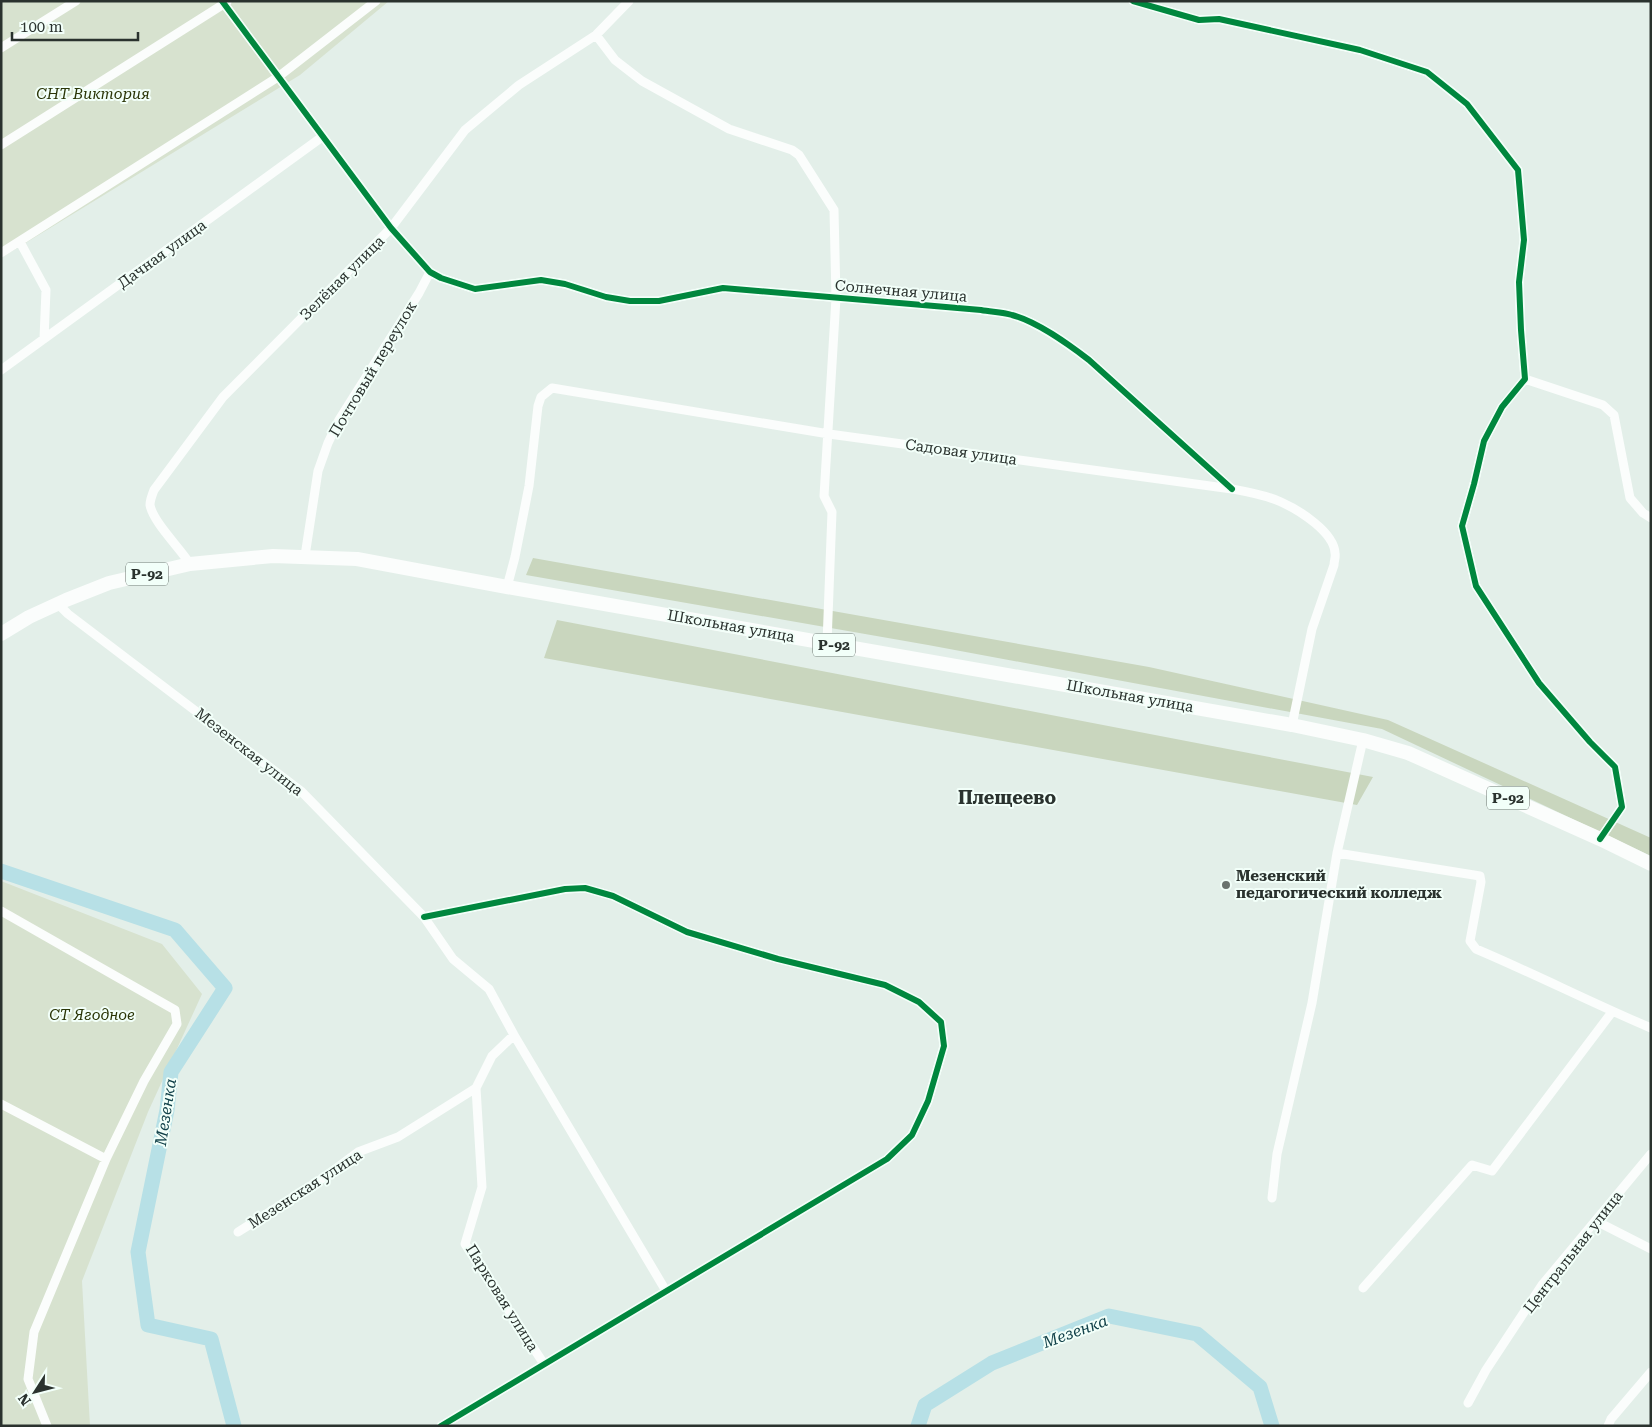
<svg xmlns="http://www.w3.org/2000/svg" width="1652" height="1427" viewBox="0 0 1652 1427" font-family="'Roboto Serif',serif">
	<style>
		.green { fill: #d7e2cf }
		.forest { fill: #c9d6be }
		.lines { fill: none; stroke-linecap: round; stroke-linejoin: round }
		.river { stroke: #b7e0e6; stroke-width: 15 }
		.street { stroke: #fbfdfc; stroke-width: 9 }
		.primary { stroke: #fbfdfc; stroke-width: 14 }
		.cycleway-casing { stroke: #f2fff9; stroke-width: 9 }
		.cycleway { stroke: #00873e; stroke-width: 6 }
		.poi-dot { fill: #6b746f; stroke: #f2fff9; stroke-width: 2 }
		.labels { text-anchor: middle; stroke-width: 4; stroke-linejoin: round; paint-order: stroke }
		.shield { fill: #f2fff9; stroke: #66706b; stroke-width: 1 }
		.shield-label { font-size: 14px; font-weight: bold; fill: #2a322e }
		.park-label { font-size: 15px; font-style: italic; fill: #2a3506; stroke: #f2fff9 }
		.street-label { font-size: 15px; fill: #2a322e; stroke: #f2fff9 }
		.poi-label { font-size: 15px; font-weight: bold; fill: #2a322e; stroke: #f2fff9; text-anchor: start }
		.water-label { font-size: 16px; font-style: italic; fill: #114149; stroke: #f2fff9 }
		.quarter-label { font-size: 18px; font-weight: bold; fill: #2a322e; stroke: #f2fff9 }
	</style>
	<rect width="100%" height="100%" fill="#e3efe9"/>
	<path class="green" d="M 1,1 L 389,1 L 300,75 L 1,258 Z
		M 1,881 L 162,944 L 202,994 L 148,1112 L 82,1281 L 90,1426 L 1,1426 Z"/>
	<path class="forest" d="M 533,558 L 1149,667 L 1388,720 L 1651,838 L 1651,856 L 1382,729 L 928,645 L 526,575 Z
		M 557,620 L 1373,777 L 1357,805 L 544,658 Z"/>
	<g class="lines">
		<path class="river" d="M 1,871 L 175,930 L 225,988 L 171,1072 L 167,1110 L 138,1252 L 148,1325 L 211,1339 L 234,1426
			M 918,1426 L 925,1405 L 992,1363 L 1109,1316 L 1197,1334 L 1260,1387 L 1272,1426"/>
		<path class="street" d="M 222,1 L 391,228 L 430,272 L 441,278 L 475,289 L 541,280 L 565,284 L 606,297 L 630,301 L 659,301 L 723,288 L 981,310 C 991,312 1002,312 1012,315 C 1038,322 1068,344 1089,360 L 1232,489
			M 1133,1 L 1199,20 L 1219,19 L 1360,50 L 1427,72 L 1467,104 L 1518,170 L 1524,240 L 1519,282 L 1521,330 L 1525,379 L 1502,407 L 1484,441 L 1474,484 L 1462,526 L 1476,586 L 1539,683 L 1590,742 L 1615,767 L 1622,807 L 1600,839
			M 596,35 L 615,60 L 642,81 L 729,129 L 792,150 L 799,155 L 834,210 L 836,298 L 824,496 L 832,512 L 827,643
			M 1,48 L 76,1
			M 1,145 L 227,2
			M 20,242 L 46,290 L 44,339
			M 1,253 L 278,77 L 376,1
			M 1,370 L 322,137
			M 1525,379 L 1603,405 L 1614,415 L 1630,498 L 1643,513 L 1651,518
			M 305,556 L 318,471 L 328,443 L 339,420 L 419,293 L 430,272
			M 190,564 C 180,548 153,522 150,505 C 150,500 152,495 154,490 L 223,397 L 391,228 L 465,130 L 519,85 L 596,35 L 629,1
			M 507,587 L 515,557 L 529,486 L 538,406 L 541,397 L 552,388 L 829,434 L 1232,489 C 1248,492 1266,495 1281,502 C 1299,510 1334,532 1335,553 C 1336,557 1334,561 1334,565 L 1312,629 L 1292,725
			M 58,604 L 68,614 L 301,791 L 424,917 L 453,959 L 489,989 L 514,1035 L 666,1291
			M 1363,740 L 1337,853 L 1480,876 L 1481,882 L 1470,941 L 1476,949 C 1535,974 1592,1003 1651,1028
			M 1,911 L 175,1010 L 177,1024 L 144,1081 L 106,1159
			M 424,917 L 565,889 L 585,888 L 613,896 L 687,932 L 778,959 L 885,985 L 919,1002 L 941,1022 L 944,1046 L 928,1101 L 912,1135 L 887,1159 L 441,1426
			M 514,1035 L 492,1056 L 476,1088 L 482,1187 L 465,1244 L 544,1364
			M 1,1104 L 106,1159 L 34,1332 L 28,1379 L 47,1426
			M 1272,1198 L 1277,1154 L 1312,1003 L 1337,853
			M 1596,1221 L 1651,1249
			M 238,1232 L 323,1178 L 358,1152 L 398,1137 L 476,1088
			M 1363,1288 L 1472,1165 L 1492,1171 L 1612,1012
			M 1468,1403 L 1486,1370 L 1542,1285 L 1651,1154
			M 1608,1426 L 1611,1419 L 1651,1372"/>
		<path class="primary" d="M 1,634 L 29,617 L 66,600 L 109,583 L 190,564 L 273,556 L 357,559 L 507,587 L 1292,725 L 1363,740 L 1408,753 L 1600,839 L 1651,864"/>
		<defs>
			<path id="cycleway" d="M 222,1 L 391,228 L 430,272 L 441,278 L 475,289 L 541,280 L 565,284 L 606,297 L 630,301 L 659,301 L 723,288 L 981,310 C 991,312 1002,312 1012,315 C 1038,322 1068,344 1089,360 L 1232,489
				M 1133,1 L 1199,20 L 1219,19 L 1360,50 L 1427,72 L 1467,104 L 1518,170 L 1524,240 L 1519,282 L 1521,330 L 1525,379 L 1502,407 L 1484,441 L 1474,484 L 1462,526 L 1476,586 L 1539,683 L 1590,742 L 1615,767 L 1622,807 L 1600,839
				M 424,917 L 565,889 L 585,888 L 613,896 L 687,932 L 778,959 L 885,985 L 919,1002 L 941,1022 L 944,1046 L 928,1101 L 912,1135 L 887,1159 L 441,1426"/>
		</defs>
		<use href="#cycleway" class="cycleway-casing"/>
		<use href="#cycleway" class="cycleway"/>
	</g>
	<circle class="poi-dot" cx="1226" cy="885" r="5"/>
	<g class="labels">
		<g class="shield">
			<rect x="126" y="562.5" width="42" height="23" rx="4"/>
			<rect x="813" y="633.5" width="42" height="23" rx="4"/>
			<rect x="1487" y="786.5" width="42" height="23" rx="4"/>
		</g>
		<g class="shield-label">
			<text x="147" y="579">Р-92</text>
			<text x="834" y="650">Р-92</text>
			<text x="1508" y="803">Р-92</text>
		</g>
		<g class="park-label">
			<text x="93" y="99">СНТ Виктория</text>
			<text x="92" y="1020">СТ Ягодное</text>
		</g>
		<g class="street-label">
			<text transform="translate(162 254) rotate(-36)" y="5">Дачная улица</text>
			<text transform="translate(342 278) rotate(-45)" y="5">Зелёная улица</text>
			<text transform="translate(901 291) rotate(5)" y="5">Солнечная улица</text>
			<text transform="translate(373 369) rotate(-59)" y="5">Почтовый переулок</text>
			<text transform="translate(961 452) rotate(8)" y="5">Садовая улица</text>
			<text transform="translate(731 626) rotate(10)" y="5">Школьная улица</text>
			<text transform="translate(1130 696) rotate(10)" y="5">Школьная улица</text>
			<text transform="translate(249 752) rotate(38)" y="5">Мезенская улица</text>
			<text transform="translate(305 1189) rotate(-33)" y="5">Мезенская улица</text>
			<text transform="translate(1573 1252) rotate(-52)" y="5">Центральная улица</text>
			<text transform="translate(502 1298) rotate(58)" y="5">Парковая улица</text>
		</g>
		<g class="poi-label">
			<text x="1236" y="881">Мезенский<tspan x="1236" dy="17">педагогический колледж</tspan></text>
		</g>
		<g class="water-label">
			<text transform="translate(165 1112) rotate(-81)" y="6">Мезенка</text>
			<text transform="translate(1075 1331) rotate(-20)" y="6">Мезенка</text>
		</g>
		<g class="quarter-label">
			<text x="1007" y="804">Плещеево</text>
		</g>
	</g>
	<rect width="1652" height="1427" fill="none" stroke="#2a322e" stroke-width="5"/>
	<g transform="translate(35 1392) rotate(234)" stroke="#f2fff9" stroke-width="4" paint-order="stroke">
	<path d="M0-4L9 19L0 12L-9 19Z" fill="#2a322e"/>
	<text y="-8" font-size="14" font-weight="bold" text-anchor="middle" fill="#2a322e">N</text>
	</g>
	<path d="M12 32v8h126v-8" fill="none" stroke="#2a322e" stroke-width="2.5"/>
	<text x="20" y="32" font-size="15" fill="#2a322e" stroke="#f2fff9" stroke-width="4" paint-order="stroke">100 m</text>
</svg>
